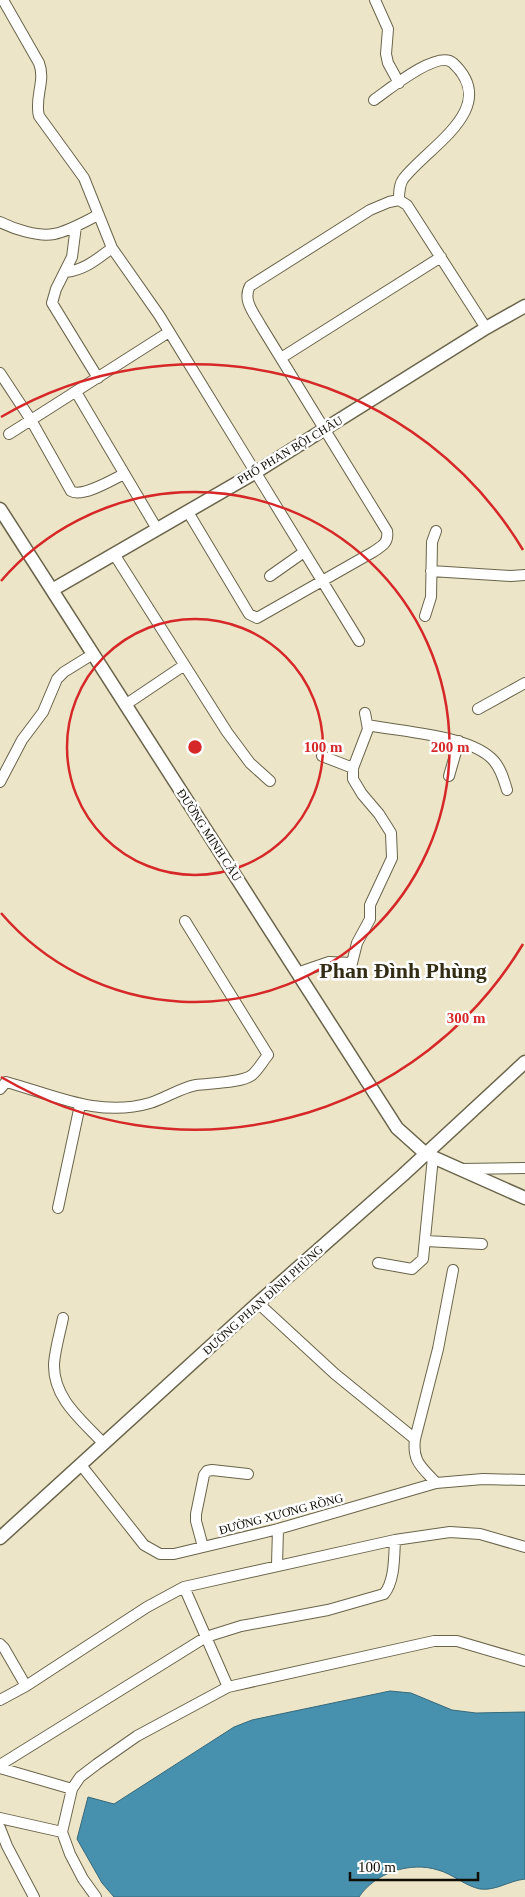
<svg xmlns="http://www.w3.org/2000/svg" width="525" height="1897" viewBox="0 0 525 1897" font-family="'Times New Roman',serif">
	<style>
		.water { fill: #4791ae; stroke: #36697b }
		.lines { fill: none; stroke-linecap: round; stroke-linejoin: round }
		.minor-casing { stroke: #6a644a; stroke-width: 12 }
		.tertiary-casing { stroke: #6a644a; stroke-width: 15 }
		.minor { stroke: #fff; stroke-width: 10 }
		.tertiary { stroke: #fff; stroke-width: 12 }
		.ring { fill: none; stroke: #d62828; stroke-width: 2.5 }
		.labels { text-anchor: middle; stroke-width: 5; stroke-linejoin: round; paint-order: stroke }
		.street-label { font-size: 12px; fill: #0f0d04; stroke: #fff }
		.town-label { font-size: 22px; font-weight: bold; fill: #332d16; stroke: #fff }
		.centre { fill: #d62828; stroke: #fff; stroke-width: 2.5 }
		.ring-label { font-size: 15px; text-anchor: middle; font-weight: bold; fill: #d62828; stroke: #fff; stroke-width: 5; stroke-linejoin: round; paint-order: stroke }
	</style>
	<rect width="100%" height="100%" fill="#ece5c8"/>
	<path class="water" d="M 390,1691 L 411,1693 L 452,1710 L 476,1713 L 525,1712 L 525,1879 C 508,1881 496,1891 480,1889 C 465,1886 453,1874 438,1870 C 410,1861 375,1873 359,1897 L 114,1897 L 102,1883 L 77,1839 L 88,1797 L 114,1804 L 234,1727 L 252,1720 Z"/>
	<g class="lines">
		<defs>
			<path id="minor" d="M 3,0 L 39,63 C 46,81 34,98 39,116 L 84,178 L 112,248 L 159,315 L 359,641
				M 375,0 L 388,29 L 386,54 L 388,63 L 399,83
				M 374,100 C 388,90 438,49 453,63 C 501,108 429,146 404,178 C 399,184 399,193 399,200
				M 0,222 C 14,229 38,237 54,234 C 69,231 84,222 98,215
				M 76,226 L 72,257 L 56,289 L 52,303 L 98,378
				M 66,272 C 85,270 97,259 112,248
				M 281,358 L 441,257
				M 0,373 L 31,420 L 71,491 C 82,498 112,480 124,474
				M 76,392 L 157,529
				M 9,434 L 169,332
				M 188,512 L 249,614 L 257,618 L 373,552 C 382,546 389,543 387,531 L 261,326 C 254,313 242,300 250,286 L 370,210 L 389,202 L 399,200 L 407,205 L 486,328
				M 114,554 L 227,732 L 250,763 L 270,781
				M 431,571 L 511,576 L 525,575
				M 270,576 L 304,552
				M 425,616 L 431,597 L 432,542 L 436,531
				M 125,705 L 183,666
				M 478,709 L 525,683
				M 368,725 C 402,732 472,735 494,761 C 501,769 504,780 507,790
				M 322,756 L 353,768
				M 449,776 L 459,741
				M 0,782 L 22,740 L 43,712 L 57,679 L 64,672 L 93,654
				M 297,973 L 329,962 L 352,963 L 357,943 L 370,919 L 370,905 L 392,858 L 391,833 L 379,814 L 362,794 L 353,779 L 353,768 L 368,729 L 365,713
				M 0,1089 L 6,1082 C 54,1095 99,1118 150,1103 C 166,1098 180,1088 196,1085 C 210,1083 242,1083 252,1075 C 258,1070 263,1061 268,1055 L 185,921
				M 462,1169 L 525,1168
				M 58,1208 L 80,1105
				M 426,1241 L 482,1244
				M 378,1263 L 412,1269 L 423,1259 L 433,1157
				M 258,1303 L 335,1374 L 415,1439 C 412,1462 422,1467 436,1483
				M 63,1318 C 60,1333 55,1349 54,1364 C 53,1399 83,1421 104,1444
				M 415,1439 L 438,1349 L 453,1270
				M 81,1465 L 144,1545 L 160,1554 L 174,1554 L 278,1529 L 436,1483 L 483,1479 L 525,1480
				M 203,1547 L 196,1521 L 196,1514 L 204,1475 L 207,1471 L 212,1470 L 248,1474
				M 277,1565 L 278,1529
				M 184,1587 L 228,1687
				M 0,1644 L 4,1648 L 26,1686
				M 0,1700 L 26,1686 L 147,1607 L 184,1587 L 395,1540 L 450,1532 L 480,1534 L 525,1547
				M 0,1765 L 206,1637 L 241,1626 L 328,1610 L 384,1594 C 395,1581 394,1556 395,1540
				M 0,1768 L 72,1789
				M 0,1818 L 62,1832
				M 0,1828 L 7,1846 L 34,1897
				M 96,1897 L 83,1879 L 70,1854 L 62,1832 L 72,1789 L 80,1777 L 97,1764 L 137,1736 L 228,1687 L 434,1641 L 457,1641 L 525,1661"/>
			<path id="tertiary" d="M 0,509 L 397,1128 L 426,1154 L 525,1198
				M 52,590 L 256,472 L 486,328 L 525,306
				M 0,1538 L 258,1303 L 403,1175 L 525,1062"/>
		</defs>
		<use href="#minor" class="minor-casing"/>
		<use href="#tertiary" class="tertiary-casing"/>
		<use href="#minor" class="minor"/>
		<use href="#tertiary" class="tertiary"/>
	</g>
	<g class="ring">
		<circle cx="195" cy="747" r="128"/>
		<path d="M1 581A255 255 0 1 1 1 913"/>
		<path d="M523 944A383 383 0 0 1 1 1077M1 417A383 383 0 0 1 523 550"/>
	</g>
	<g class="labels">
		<g class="street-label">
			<text transform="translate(290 450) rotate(-31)" y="4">PHỐ PHAN BỘI CHÂU</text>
			<text transform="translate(209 835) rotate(57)" y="4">ĐƯỜNG MINH CẦU</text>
			<text transform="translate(263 1300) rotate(-42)" y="4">ĐƯỜNG PHAN ĐÌNH PHÙNG</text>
			<text transform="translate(281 1514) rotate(-15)" y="4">ĐƯỜNG XƯƠNG RỒNG</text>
		</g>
		<g class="town-label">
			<text x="403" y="978">Phan Đình Phùng</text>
		</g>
	</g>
	<circle cx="195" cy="747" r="8" class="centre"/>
	<g class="ring-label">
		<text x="323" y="752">100 m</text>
		<text x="450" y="752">200 m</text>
		<text x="466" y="1023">300 m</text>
	</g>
	<path d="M350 1872v8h128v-8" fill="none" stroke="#0f0d04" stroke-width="2.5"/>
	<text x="358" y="1872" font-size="15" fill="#0f0d04" stroke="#ffffff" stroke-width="4" paint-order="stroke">100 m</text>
</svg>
